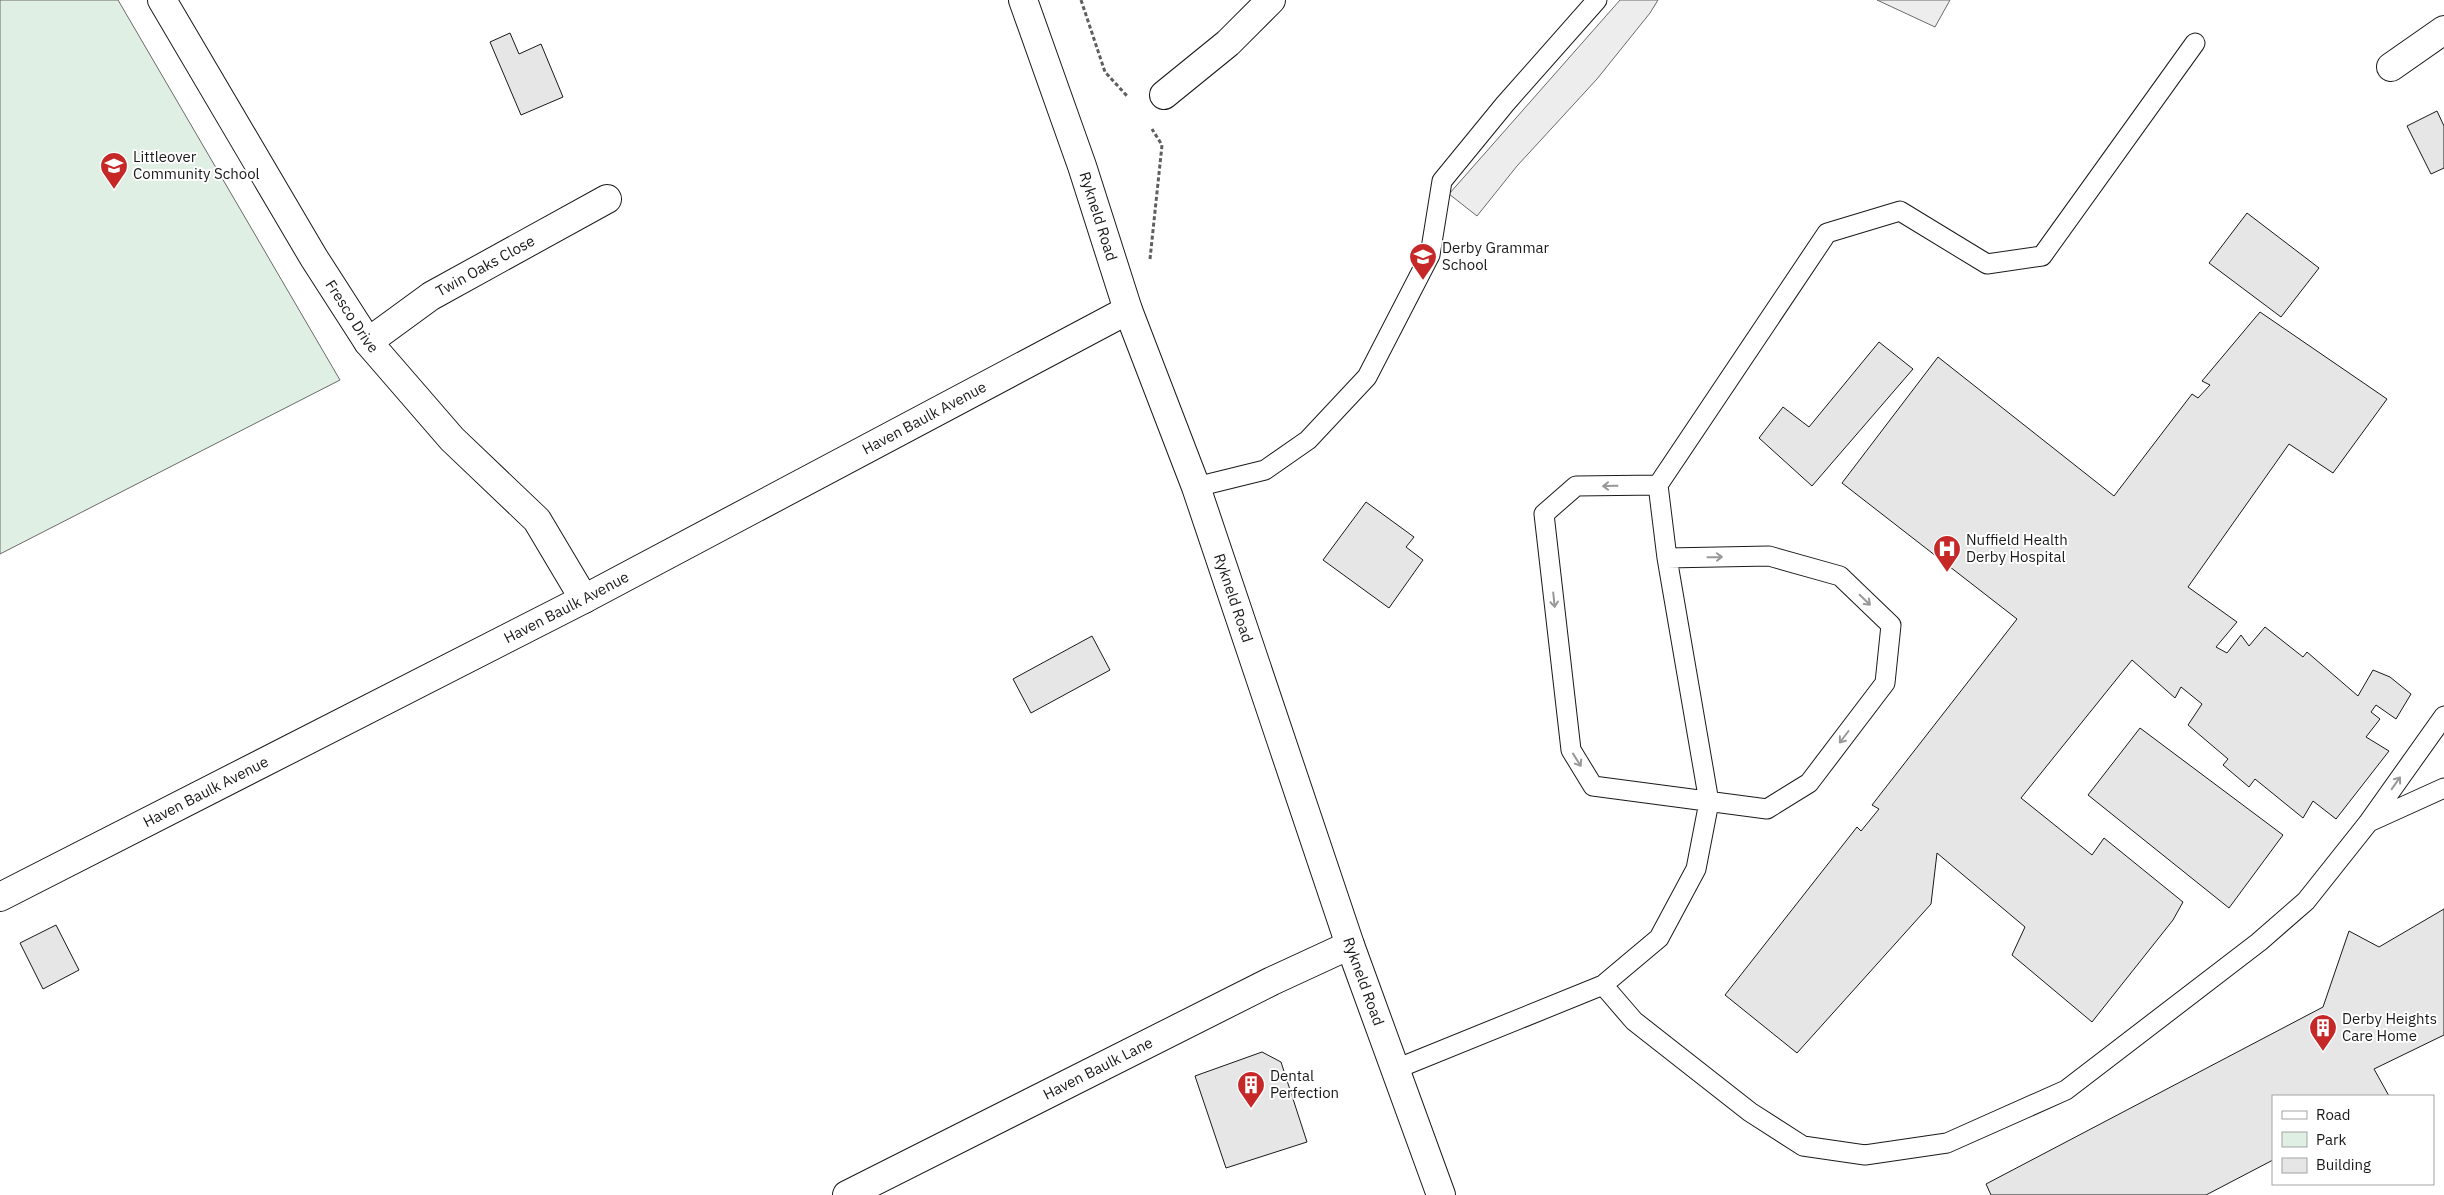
<svg xmlns="http://www.w3.org/2000/svg" width="2444" height="1195" viewBox="0 0 2444 1195" font-family="'IBM Plex Sans',sans-serif">
	<style>
		.green { fill: #e0efe3; stroke: #6a6a6a }
		.parking { fill: #ededed; stroke: #6a6a6a }
		.building { fill: #e6e6e6; stroke: #1a1a1a }
		.lines { fill: none; stroke-linecap: round; stroke-linejoin: round }
		.service-casing { stroke: #1a1a1a; stroke-width: 21 }
		.minor-casing { stroke: #1a1a1a; stroke-width: 30 }
		.tertiary-casing { stroke: #1a1a1a; stroke-width: 30 }
		.path { stroke: #5f5f5f; stroke-width: 3; stroke-dasharray: 4 2.5; stroke-linecap: butt }
		.service { stroke: #fff; stroke-width: 19 }
		.minor { stroke: #fff; stroke-width: 28 }
		.tertiary { stroke: #fff; stroke-width: 28 }
		.oneway { stroke: #989898 }
		.labels { text-anchor: middle; stroke-width: 4; stroke-linejoin: round; paint-order: stroke }
		.poi-label { font-size: 15px; fill: #1a1a1a; stroke: #fff; text-anchor: start }
		.street-label { font-size: 15px; fill: #1a1a1a; stroke: #fff }
	</style>
	<rect width="100%" height="100%" fill="#fff"/>
	<path class="green" d="M 0,0 L 118,0 L 340,380 L 0,554 Z"/>
	<path class="parking" d="M 1620,0 L 1658,0 L 1650,13 L 1597,79 L 1517,166 L 1477,216 L 1449,194 Z
		M 1877,0 L 1950,0 L 1935,27 Z"/>
	<path class="building" d="M 510,33 L 519,54 L 541,44 L 563,97 L 521,115 L 490,42 Z
		M 2437,111 L 2444,126 L 2444,168 L 2431,174 L 2407,126 Z
		M 2247,213 L 2319,268 L 2281,317 L 2209,263 Z
		M 2260,312 L 2387,399 L 2333,473 L 2289,444 L 2188,587 L 2237,622 L 2216,647 L 2227,653 L 2241,635 L 2249,646 L 2265,627 L 2303,657 L 2307,652 L 2358,696 L 2373,670 L 2390,677 L 2411,694 L 2396,719 L 2376,705 L 2371,712 L 2380,719 L 2366,737 L 2389,751 L 2336,819 L 2313,801 L 2303,818 L 2255,779 L 2249,787 L 2223,765 L 2228,759 L 2188,725 L 2202,704 L 2181,687 L 2175,698 L 2132,660 L 2021,798 L 2092,855 L 2104,838 L 2183,902 L 2173,920 L 2092,1022 L 2012,955 L 2025,927 L 1937,853 L 1931,904 L 1797,1053 L 1725,995 L 1857,827 L 1861,831 L 1879,809 L 1872,805 L 2017,619 L 1842,483 L 1938,357 L 2114,496 L 2192,394 L 2198,398 L 2210,385 L 2202,381 Z
		M 1879,342 L 1913,369 L 1812,486 L 1759,438 L 1783,407 L 1809,427 Z
		M 1366,502 L 1414,537 L 1406,547 L 1423,560 L 1389,608 L 1323,560 Z
		M 1092,636 L 1110,670 L 1031,713 L 1013,679 Z
		M 2140,728 L 2283,835 L 2229,908 L 2088,795 Z
		M 2444,909 L 2444,1035 L 2374,1069 L 2389,1096 L 2273,1096 L 2273,1160 L 2206,1195 L 1991,1195 L 1986,1184 L 2323,1007 L 2349,931 L 2379,947 Z
		M 56,925 L 79,970 L 43,989 L 20,943 Z
		M 1262,1052 L 1281,1062 L 1307,1142 L 1226,1168 L 1195,1076 Z"/>
	<g class="lines">
		<defs>
			<path id="service" d="M 1658,485 L 1576,486 L 1544,514 L 1571,750 L 1593,786 L 1767,809 L 1809,783 L 1885,683 L 1891,625 L 1840,576 L 1769,556 L 1667,558
				M 1196,487 L 1265,470 L 1308,440 L 1367,377 L 1430,255 L 1442,181 L 1505,104 L 1597,0
				M 2369,822 L 2444,788
				M 1603,985 L 1634,1021 L 1750,1112 L 1803,1146 L 1865,1155 L 1947,1143 L 2066,1090 L 2259,942 L 2306,901 L 2368,823 L 2444,716
				M 1396,1069 L 1603,985 L 1659,938 L 1696,869 L 1709,802 L 1667,558 L 1658,485 L 1827,233 L 1900,211 L 1987,264 L 2042,256 L 2195,43"/>
			<g id="minor">
				<path id="s1" d="M 162,0 L 314,258 L 368,342 L 452,439 L 537,520 L 584,599"/>
				<path d="M 2391,67 L 2444,30"/>
				<path d="M 1164,95 L 1228,43 L 1271,0"/>
				<path id="s2" d="M 368,342 L 431,296 L 607,199"/>
				<path id="s3" d="M 0,897 L 584,599 L 1128,310"/>
			</g>
			<g id="tertiary">
				<path id="s4" d="M 1023,0 L 1082,166 L 1128,310 L 1196,487 L 1350,945 L 1441,1195"/>
				<path id="s5" d="M 847,1195 L 1272,981 L 1350,945"/>
			</g>
		</defs>
		<use href="#service" class="service-casing"/>
		<use href="#minor" class="minor-casing"/>
		<use href="#tertiary" class="tertiary-casing"/>
		<path class="path" d="M 1081,0 L 1105,72 L 1128,97
			M 1150,259 L 1162,145 L 1152,129"/>
		<use href="#service" class="service"/>
		<use href="#minor" class="minor"/>
		<use href="#tertiary" class="tertiary"/>
	</g>
	<defs><path id="oneway-shaft" d="M-6 0H5M1.5-3L5.5 0L1.5 3" fill="none" stroke-width="1.6" stroke-linecap="round" stroke-linejoin="round" transform="scale(1.25)"/></defs>
	<g class="oneway">
		<use href="#oneway-shaft" transform="translate(1610 486) rotate(179)"/>
		<use href="#oneway-shaft" transform="translate(1715 557) rotate(-1)"/>
		<use href="#oneway-shaft" transform="translate(1554 600) rotate(84)"/>
		<use href="#oneway-shaft" transform="translate(1865 600) rotate(44)"/>
		<use href="#oneway-shaft" transform="translate(1844 737) rotate(127)"/>
		<use href="#oneway-shaft" transform="translate(1577 760) rotate(58)"/>
		<use href="#oneway-shaft" transform="translate(2396 783) rotate(-55)"/>
	</g>
	<defs>
		<symbol id="school-pin" viewBox="-11 -11 22 30"><path d="M0 17L-7.5 6A9.5 9.5 0 1 1 7.5 6Z" fill="#c62828" stroke="#fff"/><path d="M0-5L7-2L0 1L-7-2ZM-4 1L0 2.5L4 1V4Q0 6-4 4Z" fill="#fff"/></symbol>
		<symbol id="hospital-pin" viewBox="-11 -11 22 30"><path d="M0 17L-7.5 6A9.5 9.5 0 1 1 7.5 6Z" fill="#c62828" stroke="#fff"/><path d="M-5-5h3v3.5h4V-5h3V5h-3V1.5h-4V5h-3Z" fill="#fff"/></symbol>
		<symbol id="building-pin" viewBox="-11 -11 22 30"><path d="M0 17L-7.5 6A9.5 9.5 0 1 1 7.5 6Z" fill="#c62828" stroke="#fff"/><path d="M-4-6H4V6H1V3H-1V6H-4ZM-2.5-4.3h1.7v1.8h-1.7ZM.8-4.3h1.7v1.8H.8ZM-2.5-1h1.7V.8h-1.7ZM.8-1h1.7V.8H.8Z" fill="#fff"/></symbol>
	</defs>
	<g fill-rule="evenodd">
		<use href="#school-pin" x="98" y="150" width="32" height="43"/>
		<use href="#school-pin" x="1407" y="241" width="32" height="43"/>
		<use href="#hospital-pin" x="1931" y="533" width="32" height="43"/>
		<use href="#building-pin" x="2307" y="1012" width="32" height="43"/>
		<use href="#building-pin" x="1235" y="1069" width="32" height="43"/>
	</g>
	<g class="labels">
		<g class="poi-label">
			<text x="133" y="162">Littleover<tspan x="133" dy="17">Community School</tspan></text>
			<text x="1442" y="253">Derby Grammar<tspan x="1442" dy="17">School</tspan></text>
			<text x="1966" y="545">Nuffield Health<tspan x="1966" dy="17">Derby Hospital</tspan></text>
			<text x="2342" y="1024">Derby Heights<tspan x="2342" dy="17">Care Home</tspan></text>
			<text x="1270" y="1081">Dental<tspan x="1270" dy="17">Perfection</tspan></text>
		</g>
		<g class="street-label">
			<text dy="5" stroke="none"><textPath href="#s4" startOffset="229">Rykneld Road</textPath></text>
			<text dy="5" stroke="none"><textPath href="#s2" startOffset="140">Twin Oaks Close</textPath></text>
			<text dy="5" stroke="none"><textPath href="#s1" startOffset="369">Fresco Drive</textPath></text>
			<text dy="5" stroke="none"><textPath href="#s3" startOffset="1041">Haven Baulk Avenue</textPath></text>
			<text dy="5" stroke="none"><textPath href="#s4" startOffset="634">Rykneld Road</textPath></text>
			<text dy="5" stroke="none"><textPath href="#s3" startOffset="636">Haven Baulk Avenue</textPath></text>
			<text dy="5" stroke="none"><textPath href="#s3" startOffset="231">Haven Baulk Avenue</textPath></text>
			<text dy="5" stroke="none"><textPath href="#s4" startOffset="1039">Rykneld Road</textPath></text>
			<text dy="5" stroke="none"><textPath href="#s5" startOffset="281">Haven Baulk Lane</textPath></text>
		</g>
	</g>
	<rect x="2272" y="1095" width="162" height="90" fill="#ffffff" stroke="#a3a3a3"/>
	<rect x="2282" y="1111" width="25" height="8" fill="#ffffff" stroke="#a3a3a3"/>
	<text x="2316" y="1120" font-size="15" fill="#1a1a1a">Road</text>
	<rect x="2282" y="1132" width="25" height="15" fill="#e0efe3" stroke="#a3a3a3"/>
	<text x="2316" y="1145" font-size="15" fill="#1a1a1a">Park</text>
	<rect x="2282" y="1158" width="25" height="15" fill="#e6e6e6" stroke="#a3a3a3"/>
	<text x="2316" y="1170" font-size="15" fill="#1a1a1a">Building</text>
</svg>
